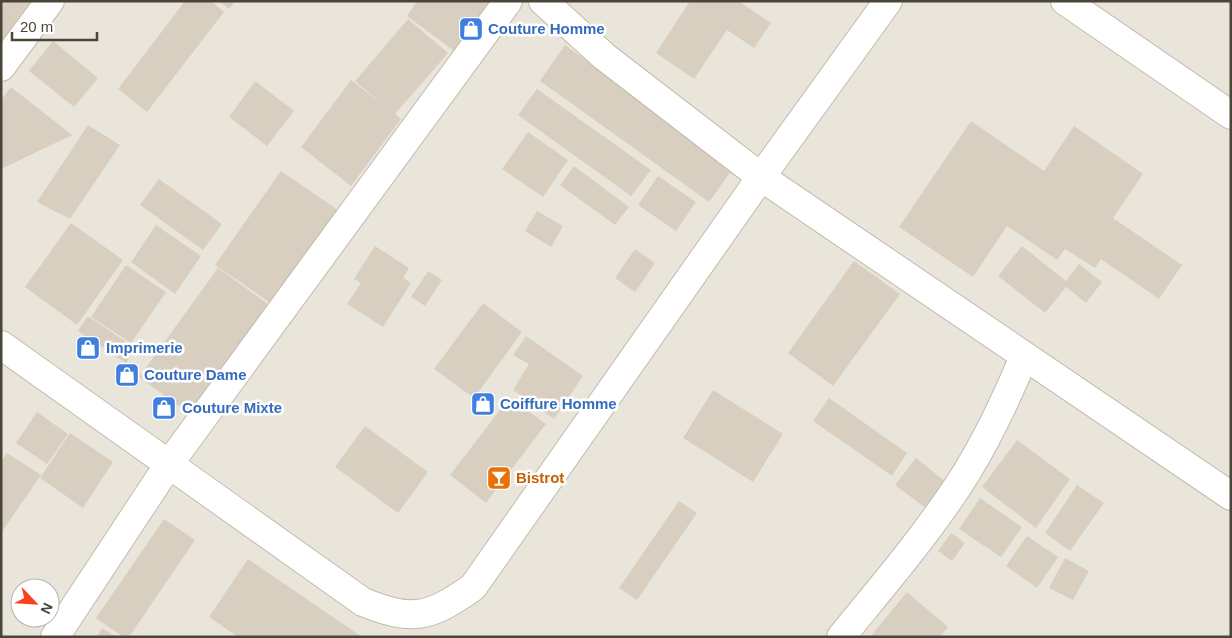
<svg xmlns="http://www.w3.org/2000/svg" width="1232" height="638" viewBox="0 0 1232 638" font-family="Arial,sans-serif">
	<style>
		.residential { fill: #eae5da; fill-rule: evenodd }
		.building { fill: #d8cfc1 }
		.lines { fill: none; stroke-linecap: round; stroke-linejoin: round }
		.minor-casing { stroke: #c2bbae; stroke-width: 30 }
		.minor { stroke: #fff; stroke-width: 28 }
		.labels { text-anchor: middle; stroke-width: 5; stroke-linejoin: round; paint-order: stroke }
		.shop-label { font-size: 15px; font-weight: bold; fill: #366cbe; stroke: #fff; text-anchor: start }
		.food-label { font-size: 15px; font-weight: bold; fill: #c56008; stroke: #fff; text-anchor: start }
	</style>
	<rect width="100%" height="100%" fill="#f6f3ec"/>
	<path class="residential" d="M 1,1 L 1231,1 L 1231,637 L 1,637 ZM 20,588 L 50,588 L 50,618 L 20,618 Z"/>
	<path class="building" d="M 1,1 L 33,1 L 5,39 L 1,39 Z
		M 185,1 L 211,1 L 224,12 L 147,112 L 118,89 Z
		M 219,1 L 235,1 L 229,9 Z
		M 417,1 L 495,1 L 457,53 L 407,16 Z
		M 690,1 L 738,1 L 771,23 L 754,48 L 727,30 L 694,79 L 656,53 Z
		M 408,19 L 448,53 L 395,114 L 401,119 L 351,186 L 301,147 L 351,80 L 382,104 L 355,81 Z
		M 53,41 L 98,78 L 74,107 L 29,71 Z
		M 565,45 L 734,167 L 709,202 L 540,81 Z
		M 255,81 L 294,111 L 267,146 L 229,117 Z
		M 11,87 L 72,135 L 1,169 L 1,100 Z
		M 537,89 L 651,170 L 631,196 L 518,115 Z
		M 971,121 L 1044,171 L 1074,126 L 1143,174 L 1113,218 L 1182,265 L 1159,299 L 1101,259 L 1095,268 L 1065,249 L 1057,260 L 1007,226 L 973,277 L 899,227 Z
		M 88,125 L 120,145 L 70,219 L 37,202 Z
		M 528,132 L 568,160 L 543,197 L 502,169 Z
		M 574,166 L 629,207 L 615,225 L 560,185 Z
		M 281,171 L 338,210 L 272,304 L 215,265 Z
		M 658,176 L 696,202 L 676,231 L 638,205 Z
		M 159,179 L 222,224 L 203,250 L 140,205 Z
		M 537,211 L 563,226 L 551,247 L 525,231 Z
		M 71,223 L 123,260 L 77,325 L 25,287 Z
		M 156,225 L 201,256 L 175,294 L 131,262 Z
		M 375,246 L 409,268 L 403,278 L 411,283 L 383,327 L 347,304 L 361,283 L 354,279 Z
		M 1022,246 L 1066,281 L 1079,264 L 1102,282 L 1086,303 L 1066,287 L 1045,313 L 998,276 Z
		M 635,249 L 655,263 L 635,292 L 615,278 Z
		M 854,261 L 900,294 L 833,386 L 788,353 Z
		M 126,265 L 166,292 L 131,343 L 91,317 Z
		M 218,268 L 269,305 L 190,414 L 139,377 Z
		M 428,271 L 442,280 L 425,306 L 411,297 Z
		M 483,303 L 522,332 L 474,398 L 434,369 Z
		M 88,316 L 135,348 L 126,363 L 78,331 Z
		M 526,336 L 583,376 L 554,419 L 513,390 L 529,364 L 513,355 Z
		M 713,390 L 783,434 L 753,482 L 683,438 Z
		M 510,397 L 546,424 L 486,503 L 450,475 Z
		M 829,398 L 907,453 L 892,476 L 813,421 Z
		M 37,412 L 68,434 L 47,464 L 16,443 Z
		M 365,426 L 428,472 L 398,513 L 335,467 Z
		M 70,433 L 113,462 L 83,508 L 40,478 Z
		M 1017,440 L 1070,479 L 1036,528 L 982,487 Z
		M 7,453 L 41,475 L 1,533 L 1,462 Z
		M 916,458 L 947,483 L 927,509 L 895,485 Z
		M 1077,485 L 1104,503 L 1070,551 L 1045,533 Z
		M 980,498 L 1022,527 L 1001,557 L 959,529 Z
		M 679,501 L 697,513 L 637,600 L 619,588 Z
		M 164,519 L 195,540 L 129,637 L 123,637 L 96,618 Z
		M 951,533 L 965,543 L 952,561 L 938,551 Z
		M 1027,536 L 1058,557 L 1037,588 L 1006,566 Z
		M 1065,558 L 1089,571 L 1073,600 L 1049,588 Z
		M 248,559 L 362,637 L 238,637 L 209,617 Z
		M 907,592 L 948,627 L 940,637 L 870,637 Z
		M 102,628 L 116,637 L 97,637 Z"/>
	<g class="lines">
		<defs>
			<path id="minor" d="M 543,1 L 605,57 L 761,177 L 1231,496
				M 1065,1 L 1231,115
				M 1,67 L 50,1
				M 1,345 L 363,602 C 413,622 429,618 473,587 L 761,177 L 888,1
				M 55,637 L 169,464 L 508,1
				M 841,637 C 881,588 923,539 958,486 C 985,445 1005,401 1024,357"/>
		</defs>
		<use href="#minor" class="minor-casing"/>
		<use href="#minor" class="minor"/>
	</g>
	<defs>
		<symbol id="shop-square" viewBox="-11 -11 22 22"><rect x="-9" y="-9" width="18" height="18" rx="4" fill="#3f7fe0" stroke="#fff"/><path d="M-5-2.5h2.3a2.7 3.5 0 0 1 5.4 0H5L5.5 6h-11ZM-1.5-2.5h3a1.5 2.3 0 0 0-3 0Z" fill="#fff"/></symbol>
		<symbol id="bar-square" viewBox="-11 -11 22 22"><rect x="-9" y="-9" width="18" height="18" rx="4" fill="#e8710a" stroke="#fff"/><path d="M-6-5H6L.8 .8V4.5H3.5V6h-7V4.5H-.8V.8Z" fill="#fff"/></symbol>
	</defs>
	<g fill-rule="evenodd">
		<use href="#shop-square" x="457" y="15" width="28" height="28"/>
		<use href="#shop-square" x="74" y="334" width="28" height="28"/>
		<use href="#shop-square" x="113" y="361" width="28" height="28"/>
		<use href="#shop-square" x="469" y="390" width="28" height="28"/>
		<use href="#shop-square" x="150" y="394" width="28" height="28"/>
		<use href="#bar-square" x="485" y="464" width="28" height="28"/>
	</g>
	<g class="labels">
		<g class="shop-label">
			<text x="488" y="34">Couture Homme</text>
			<text x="106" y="353">Imprimerie</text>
			<text x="144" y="380">Couture Dame</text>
			<text x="500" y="409">Coiffure Homme</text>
			<text x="182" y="413">Couture Mixte</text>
		</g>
		<g class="food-label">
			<text x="516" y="483">Bistrot</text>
		</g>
	</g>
	<rect width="1232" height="638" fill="none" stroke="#4b4439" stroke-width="5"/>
	<g transform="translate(35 603) rotate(115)"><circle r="24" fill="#ffffff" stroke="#b7b4b0"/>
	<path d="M0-4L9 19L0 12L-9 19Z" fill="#fc3f1d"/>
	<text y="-8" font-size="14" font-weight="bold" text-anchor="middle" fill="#4b4439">N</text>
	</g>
	<path d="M12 32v8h85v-8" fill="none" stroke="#4b4439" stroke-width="2.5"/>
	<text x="20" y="32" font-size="15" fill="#4b4439" stroke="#ffffff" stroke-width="4" paint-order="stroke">20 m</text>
</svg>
